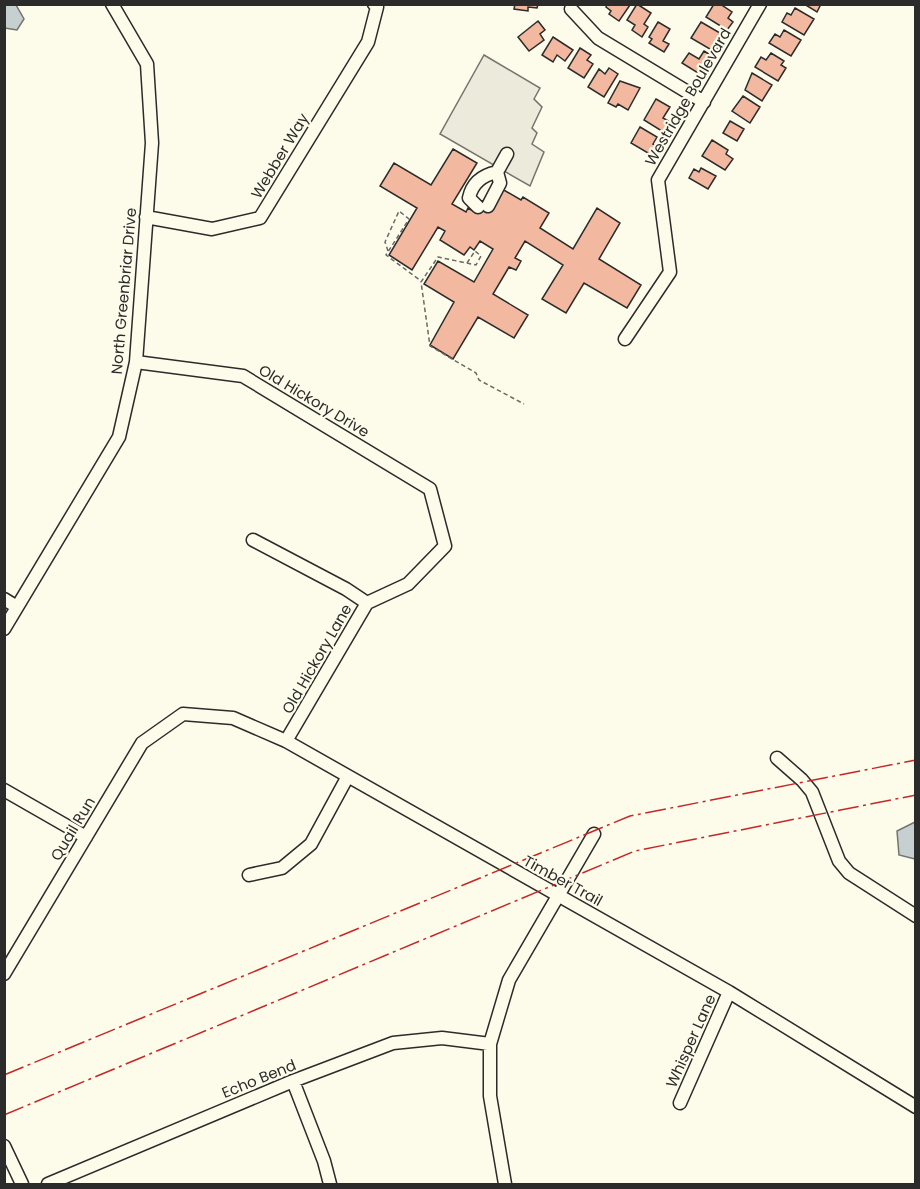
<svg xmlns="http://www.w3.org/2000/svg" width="920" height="1189" viewBox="0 0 920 1189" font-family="Poppins,sans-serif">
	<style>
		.parking { fill: #eceadb; stroke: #74746e; stroke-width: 1.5 }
		.water { fill: #c7d0d0; stroke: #74746e; stroke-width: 1.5 }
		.building { fill: #f2b8a0; stroke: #2b2b2b; stroke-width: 1.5 }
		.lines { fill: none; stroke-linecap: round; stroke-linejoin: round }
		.minor-casing { stroke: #2b2b2b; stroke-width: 15 }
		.path { stroke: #6a6964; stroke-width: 1.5; stroke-dasharray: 4.5 3; stroke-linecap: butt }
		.minor { stroke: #fdfbea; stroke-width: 12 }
		.power { stroke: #c62828; stroke-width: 1.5; stroke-dasharray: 21 4.5 3 4.5; stroke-linecap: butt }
		.labels { text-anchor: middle; stroke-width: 4.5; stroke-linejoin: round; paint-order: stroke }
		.street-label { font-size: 15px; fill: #2b2b2b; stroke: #fdfbea }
	</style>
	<rect width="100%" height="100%" fill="#fdfbea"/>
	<path class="parking" d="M 484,55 L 540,88 L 534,99 L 542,107 L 532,128 L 537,133 L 532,144 L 544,152 L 530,186 L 440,134 Z"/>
	<path class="water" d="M 4,5 L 16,5 L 24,19 L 17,30 L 5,28 Z
		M 915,822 L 915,859 L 899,855 L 897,831 Z"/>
	<path class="building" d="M 515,4 L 538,4 L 537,8 L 528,7 L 528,11 L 514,9 Z
		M 607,4 L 630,4 L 630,5 L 619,21 L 609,14 L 611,11 L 606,7 Z
		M 637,4 L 651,13 L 644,24 L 648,27 L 642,37 L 632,30 L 635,25 L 627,20 Z
		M 714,4 L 720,4 L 732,12 L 728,18 L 733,22 L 727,30 L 706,17 Z
		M 804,4 L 821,4 L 817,12 Z
		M 795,8 L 814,19 L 804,35 L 782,22 L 787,13 L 791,15 Z
		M 538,21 L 545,30 L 540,34 L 544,40 L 529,51 L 518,37 Z
		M 658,22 L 670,29 L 663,41 L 669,44 L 664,52 L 649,43 L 652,39 L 649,37 Z
		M 701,22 L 720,33 L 716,40 L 721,42 L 715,52 L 691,38 Z
		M 784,30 L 801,40 L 791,56 L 769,43 L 775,34 L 780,37 Z
		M 553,37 L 573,50 L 565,61 L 557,55 L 553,62 L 542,55 Z
		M 580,48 L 591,55 L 587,60 L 593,64 L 584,78 L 568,68 Z
		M 704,51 L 712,56 L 704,69 L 701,68 L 698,73 L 682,63 L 689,53 L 699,59 Z
		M 771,53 L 784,61 L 781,65 L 786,68 L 778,81 L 755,67 L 761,57 L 766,60 Z
		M 609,68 L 618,74 L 604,97 L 588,87 L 599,69 L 605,74 Z
		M 752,73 L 772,85 L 762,101 L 745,90 Z
		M 620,81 L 640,88 L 628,110 L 618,104 L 616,107 L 608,103 Z
		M 743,96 L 760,107 L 750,123 L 732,111 Z
		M 656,99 L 670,107 L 663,118 L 672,123 L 665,133 L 644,120 Z
		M 730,121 L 744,129 L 737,141 L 723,133 Z
		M 640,127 L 657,137 L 653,144 L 658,146 L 653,156 L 631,143 Z
		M 712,140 L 728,150 L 726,154 L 733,159 L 725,170 L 702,156 Z
		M 453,149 L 477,163 L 452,204 L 466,212 L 468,208 L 473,211 L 477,202 L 486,200 L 502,189 L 521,200 L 523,197 L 549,213 L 540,228 L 573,249 L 597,208 L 620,223 L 599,259 L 641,285 L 627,308 L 584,283 L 566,313 L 542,299 L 563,265 L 525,241 L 515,258 L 521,261 L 516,270 L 509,267 L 493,294 L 528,315 L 514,338 L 478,317 L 453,359 L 430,345 L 454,302 L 424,284 L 438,261 L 474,282 L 493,249 L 480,241 L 474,250 L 470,247 L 464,255 L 440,240 L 445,231 L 438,227 L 412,270 L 389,255 L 417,208 L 380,186 L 394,163 L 431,185 Z
		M 701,168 L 716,176 L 708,189 L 689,178 L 694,169 L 699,172 Z"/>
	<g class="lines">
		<defs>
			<path id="minor" d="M 571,9 L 598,38 L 704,102
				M 488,206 L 500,183 L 497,172
				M 478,207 L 469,198 C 472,183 483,175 497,172 L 507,154
				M 146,217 L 212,229 L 260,218 L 368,42 L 377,7 L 374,4
				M 625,339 L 670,272 L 658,180 L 760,4
				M 136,362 L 243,376 L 430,489 L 445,546 L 408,584 L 367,603 L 286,741
				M 253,540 L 346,589 L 367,603
				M 4,599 L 17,607
				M 4,629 L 119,437 L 136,362 L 152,143 L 147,64 L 112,4
				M 777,758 L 802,780 L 812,792 L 839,861 L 849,873 L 916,916
				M 4,790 L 86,837
				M 249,875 L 282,868 L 311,844 L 348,776
				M 4,974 L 142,743 L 183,714 L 233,718 L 286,741 L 729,992 L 916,1107
				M 293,1081 L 324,1161 L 330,1184
				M 680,1103 L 729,992
				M 4,1146 L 22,1184
				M 48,1184 L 293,1081 L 393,1043 L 442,1038 L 490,1044
				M 505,1184 L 490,1096 L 490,1044 L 509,980 L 594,834"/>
		</defs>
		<use href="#minor" class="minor-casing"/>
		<path class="path" d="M 388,251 L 385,242 L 399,211 L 409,219 L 386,255 L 421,281
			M 467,263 L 475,251 L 481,256 L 476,265 L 438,257 L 421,282 L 430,346 L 476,373 L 479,380 L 524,404"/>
		<use href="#minor" class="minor"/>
		<path class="power" d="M 4,1075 L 630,816 L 916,760
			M 4,1115 L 635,851 L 916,795"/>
	</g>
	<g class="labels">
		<g class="street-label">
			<text transform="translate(688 97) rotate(-60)" y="5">Westridge Boulevard</text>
			<text transform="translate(280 156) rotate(-59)" y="5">Webber Way</text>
			<text transform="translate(124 291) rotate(-85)" y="5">North Greenbriar Drive</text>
			<text transform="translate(314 401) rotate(31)" y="5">Old Hickory Drive</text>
			<text transform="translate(317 659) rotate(-60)" y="5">Old Hickory Lane</text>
			<text transform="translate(73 829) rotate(-59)" y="5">Quail Run</text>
			<text transform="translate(563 881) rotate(29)" y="5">Timber Trail</text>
			<text transform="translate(691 1041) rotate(-66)" y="5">Whisper Lane</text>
			<text transform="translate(259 1079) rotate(-22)" y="5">Echo Bend</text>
		</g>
	</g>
	<rect width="920" height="1189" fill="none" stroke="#2b2b2b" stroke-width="12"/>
</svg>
